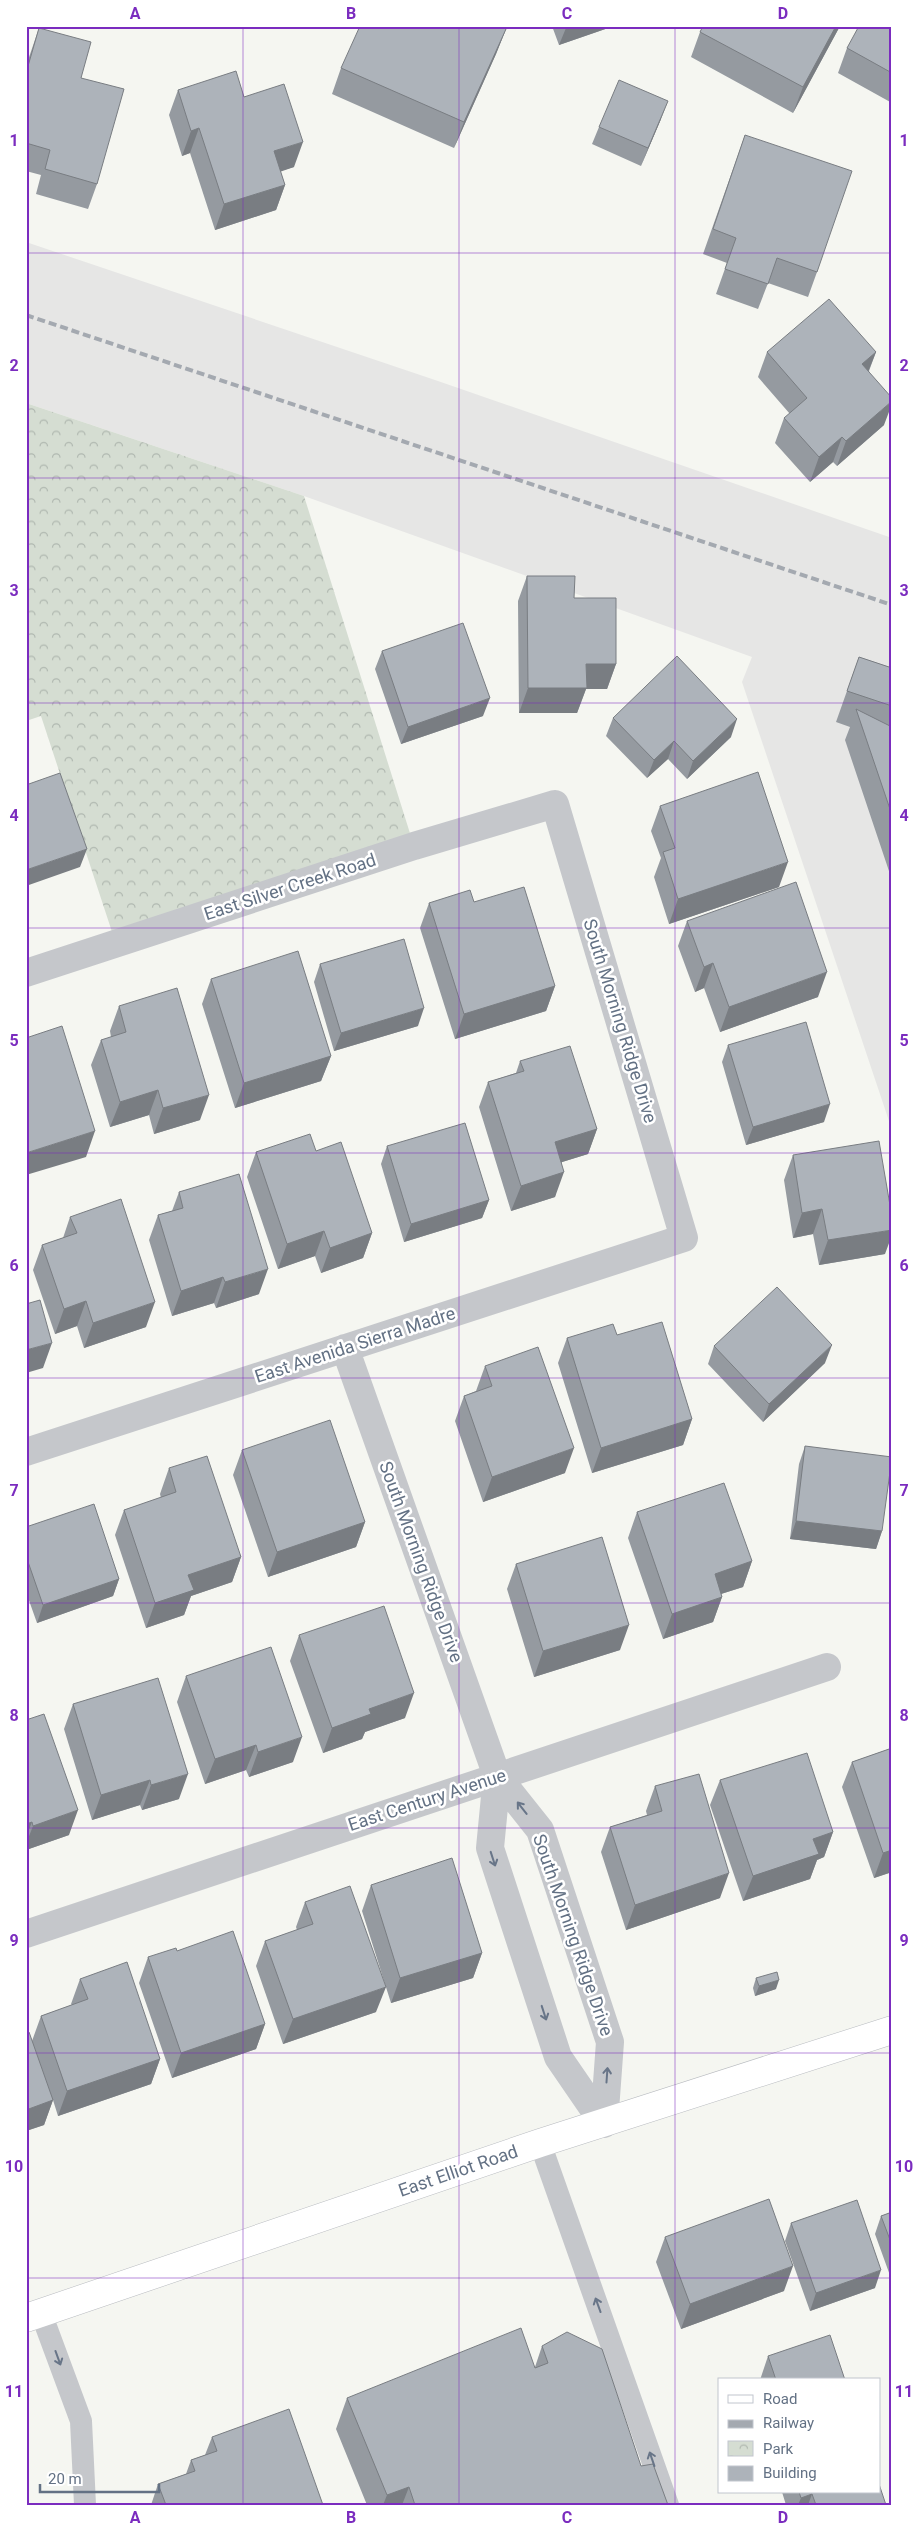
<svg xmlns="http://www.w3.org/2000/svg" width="918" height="2531" viewBox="0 0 918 2531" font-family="Roboto,sans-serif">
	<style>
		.built { fill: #e6e6e5 }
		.park { fill: url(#park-crowns) }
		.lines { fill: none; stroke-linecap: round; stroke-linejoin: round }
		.secondary-casing { stroke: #b9bcc1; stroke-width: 29 }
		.lane { stroke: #c5c7cb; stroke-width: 22 }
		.street { stroke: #c5c7cb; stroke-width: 28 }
		.secondary { stroke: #fff; stroke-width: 28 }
		.rail { stroke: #a4a9b0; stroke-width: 4; stroke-dasharray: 8 4; stroke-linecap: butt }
		.wall { fill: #959aa0 }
		.shaded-wall { fill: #797d82 }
		.building { fill: #adb3ba; stroke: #797d82 }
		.oneway { stroke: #687588 }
		.grid { fill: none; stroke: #7b2cbf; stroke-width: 1; stroke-opacity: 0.55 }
		.labels { text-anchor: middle; stroke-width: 5; stroke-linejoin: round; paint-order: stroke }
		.street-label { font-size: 18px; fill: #637184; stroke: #fff }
		.neatline { fill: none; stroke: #7b2cbf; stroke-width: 2 }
		.grid-label { font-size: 16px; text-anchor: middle; font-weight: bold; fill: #7b2cbf }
	</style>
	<defs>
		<pattern id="park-crowns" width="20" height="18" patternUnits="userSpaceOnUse" patternTransform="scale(1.25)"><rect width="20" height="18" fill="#d5ddd2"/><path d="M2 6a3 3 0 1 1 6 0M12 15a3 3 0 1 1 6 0" fill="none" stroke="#b0b8b0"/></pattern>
	</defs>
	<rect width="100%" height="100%" fill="#f5f6f1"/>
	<path class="built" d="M 26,242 L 435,380 L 892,538 L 892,1130 L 742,682 L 752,657 L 304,496 L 26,403 Z"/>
	<path class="park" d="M 26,403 L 304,496 L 414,846 L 116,944 L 41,716 L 26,721 Z"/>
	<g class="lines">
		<defs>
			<path id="secondary" d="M 26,2318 L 540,2143 L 892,2030"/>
		</defs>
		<use href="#secondary" class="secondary-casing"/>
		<path class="lane" d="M 540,2143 L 668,2505
			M 41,2313 L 81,2421 L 85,2505"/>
		<path class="street" d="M 26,973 L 414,846 L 555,804 L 684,1238 L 26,1452
			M 345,1348 L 497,1776 L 540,1830 L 610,2042 L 604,2124
			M 497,1776 L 490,1848 L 558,2057 L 604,2124
			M 26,1934 L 827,1667"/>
		<use href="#secondary" class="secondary"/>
		<path class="rail" d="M 26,315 L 892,605"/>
	</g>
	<path class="wall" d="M 552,26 L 614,26 L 559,45 Z
		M 703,26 L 840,26 L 793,113 L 691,57 L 700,32 Z
		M 892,26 L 892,103 L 838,73 L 847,48 Z
		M 39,28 L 81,78 L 97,184 L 88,209 L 36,194 L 41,175 L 26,171 L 26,66 Z
		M 506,29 L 496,54 L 454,148 L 332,94 L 341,68 Z
		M 178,90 L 244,97 L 294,167 L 280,171 L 285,185 L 276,210 L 215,230 L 190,153 L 182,156 L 169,115 Z
		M 661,119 L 641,166 L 592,144 L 599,127 Z
		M 745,135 L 817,272 L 808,297 L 768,283 L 758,309 L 716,294 L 727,263 L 703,254 Z
		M 767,352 L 876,352 L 869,371 L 884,425 L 837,466 L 833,462 L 810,482 L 775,443 L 784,418 L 790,414 L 758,377 Z
		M 527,576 L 574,598 L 616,664 L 607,689 L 586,689 L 577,713 L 519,713 L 518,601 Z
		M 382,651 L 483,716 L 401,744 L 375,669 Z
		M 859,657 L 892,668 L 892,880 L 845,740 L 850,727 L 836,722 Z
		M 613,718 L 731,737 L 687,779 L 668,759 L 647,778 L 606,736 Z
		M 660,806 L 779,887 L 669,924 L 654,877 L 661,858 L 651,831 Z
		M 474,902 L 555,986 L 546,1011 L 455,1039 L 420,928 L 429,903 Z
		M 687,921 L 818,997 L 720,1032 L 704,988 L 695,992 L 678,946 Z
		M 320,964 L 418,1026 L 334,1051 L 314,982 Z
		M 211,979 L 331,1056 L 321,1081 L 235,1108 L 202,1004 Z
		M 119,1006 L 200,1120 L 154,1134 L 149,1115 L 110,1127 L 91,1065 L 101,1040 L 111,1037 L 110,1031 Z
		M 728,1045 L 824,1122 L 746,1145 L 722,1062 Z
		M 520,1061 L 597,1129 L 588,1154 L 562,1162 L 555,1197 L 511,1211 L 479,1107 L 488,1082 L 516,1073 Z
		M 387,1146 L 489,1200 L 482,1218 L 404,1242 L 381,1164 Z
		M 316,1151 L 372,1233 L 363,1258 L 321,1273 L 315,1256 L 278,1269 L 247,1177 L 256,1152 Z
		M 793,1155 L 885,1254 L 819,1265 L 813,1234 L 793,1238 L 784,1180 Z
		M 179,1192 L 259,1294 L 216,1308 L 214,1303 L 172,1316 L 149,1240 L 158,1215 L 172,1211 Z
		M 70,1217 L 146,1327 L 84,1348 L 77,1326 L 55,1334 L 33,1270 L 42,1245 L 63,1238 Z
		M 617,1335 L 692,1419 L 683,1445 L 592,1473 L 558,1363 L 567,1338 Z
		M 714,1346 L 825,1363 L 763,1422 L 708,1364 Z
		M 485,1366 L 565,1473 L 483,1502 L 455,1421 L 464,1396 L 476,1391 Z
		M 805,1446 L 882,1531 L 876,1549 L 790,1539 L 799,1464 Z
		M 242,1450 L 365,1522 L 356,1547 L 268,1577 L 233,1475 Z
		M 169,1468 L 241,1557 L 232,1582 L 191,1596 L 184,1615 L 146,1628 L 115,1535 L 124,1510 L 161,1498 L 160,1494 Z
		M 637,1512 L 752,1561 L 743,1587 L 721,1594 L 722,1597 L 713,1622 L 663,1639 L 628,1538 Z
		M 26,1527 L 119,1579 L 113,1596 L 37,1623 L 26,1592 Z
		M 516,1564 L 620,1650 L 534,1677 L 507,1589 Z
		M 299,1635 L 405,1718 L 365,1732 L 362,1739 L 323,1753 L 290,1661 Z
		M 186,1676 L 293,1762 L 249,1777 L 246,1770 L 205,1784 L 177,1702 Z
		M 73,1704 L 179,1799 L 142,1810 L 140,1805 L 92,1820 L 64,1729 Z
		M 26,1720 L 69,1835 L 26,1850 Z
		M 892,1748 L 892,1872 L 874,1878 L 842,1787 L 852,1762 Z
		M 720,1780 L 833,1832 L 824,1857 L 817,1860 L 810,1879 L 743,1901 L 710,1805 Z
		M 655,1786 L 720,1898 L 626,1930 L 601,1852 L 610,1827 L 647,1815 L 646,1811 Z
		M 371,1885 L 482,1953 L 473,1978 L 391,2003 L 362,1911 Z
		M 305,1902 L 376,2012 L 283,2044 L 256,1966 L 265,1941 L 297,1930 L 296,1927 Z
		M 177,1951 L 265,2024 L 256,2049 L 172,2078 L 139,1983 L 148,1957 Z
		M 756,1978 L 776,1989 L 755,1996 L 753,1988 Z
		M 80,1979 L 160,2059 L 151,2084 L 58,2116 L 53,2100 L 44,2125 L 26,2131 L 26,2033 L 32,2041 L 41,2016 L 72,2005 L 71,2004 Z
		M 892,2212 L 892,2281 L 875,2234 L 881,2216 Z
		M 791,2223 L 875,2288 L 810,2311 L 785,2241 Z
		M 665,2237 L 784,2291 L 681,2329 L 656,2262 Z
		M 542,2346 L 641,2466 L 668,2505 L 367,2505 L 336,2429 L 347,2398 L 535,2367 Z
		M 768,2356 L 845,2380 L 760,2380 Z
		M 212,2437 L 323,2505 L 151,2505 L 158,2484 L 186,2474 L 191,2460 L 205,2455 Z
		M 782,2492 L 879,2492 L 886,2505 L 786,2505 Z"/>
	<path class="shaded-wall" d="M 569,26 L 614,26 L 559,45 L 566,28 Z
		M 836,26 L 840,26 L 793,113 L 803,87 Z
		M 506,29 L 496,54 L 454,148 L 464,122 Z
		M 668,101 L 661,119 L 641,166 L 648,148 Z
		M 199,128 L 190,153 L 182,156 L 191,131 Z
		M 303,142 L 294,167 L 265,177 L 274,151 Z
		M 285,185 L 276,210 L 215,230 L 224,204 Z
		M 876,352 L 866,377 L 862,364 Z
		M 892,401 L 892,404 L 884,425 L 837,466 L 846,441 Z
		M 842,437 L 833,462 L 810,482 L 819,457 Z
		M 586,664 L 616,664 L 607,689 L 586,689 L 577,713 L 519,713 L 528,688 Z
		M 490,698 L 483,716 L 401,744 L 408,727 Z
		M 737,719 L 731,737 L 687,779 L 693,761 Z
		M 674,741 L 668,759 L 647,778 L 654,760 Z
		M 87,849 L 80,867 L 26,886 L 26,870 Z
		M 788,862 L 779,887 L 669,924 L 678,899 Z
		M 713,963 L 704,988 L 695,992 L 704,967 Z
		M 827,972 L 818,997 L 720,1032 L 729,1007 Z
		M 555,986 L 546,1011 L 455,1039 L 464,1014 Z
		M 424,1008 L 418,1026 L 334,1051 L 341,1033 Z
		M 331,1056 L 321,1081 L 235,1108 L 244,1083 Z
		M 158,1090 L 149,1115 L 110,1127 L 120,1102 Z
		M 209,1095 L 200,1120 L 154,1134 L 163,1108 Z
		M 830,1104 L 824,1122 L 746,1145 L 753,1127 Z
		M 597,1129 L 588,1154 L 546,1167 L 555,1142 Z
		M 95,1131 L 86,1157 L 26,1175 L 26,1153 Z
		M 564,1172 L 555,1197 L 511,1211 L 521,1186 Z
		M 489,1200 L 482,1218 L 404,1242 L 411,1224 Z
		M 822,1209 L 813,1234 L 793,1238 L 802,1213 Z
		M 892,1230 L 892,1235 L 885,1254 L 819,1265 L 828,1240 Z
		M 324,1231 L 315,1256 L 278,1269 L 287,1244 Z
		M 372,1233 L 363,1258 L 321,1273 L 330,1248 Z
		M 268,1269 L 259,1294 L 216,1308 L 225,1282 Z
		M 223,1277 L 214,1303 L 172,1316 L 181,1291 Z
		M 86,1301 L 77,1326 L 55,1334 L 64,1309 Z
		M 155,1302 L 146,1327 L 84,1348 L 93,1323 Z
		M 52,1343 L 43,1368 L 26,1373 L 26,1350 Z
		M 832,1345 L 825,1363 L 763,1422 L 769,1404 Z
		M 692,1419 L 683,1445 L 592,1473 L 601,1448 Z
		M 574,1448 L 565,1473 L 483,1502 L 492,1477 Z
		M 796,1521 L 882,1531 L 876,1549 L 790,1539 Z
		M 365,1522 L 356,1547 L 268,1577 L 277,1552 Z
		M 241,1557 L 232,1582 L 191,1596 L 184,1615 L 146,1628 L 155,1603 L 188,1575 Z
		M 752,1561 L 743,1587 L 705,1599 L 715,1574 Z
		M 119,1579 L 113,1596 L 37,1623 L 43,1605 Z
		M 722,1597 L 713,1622 L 663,1639 L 672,1614 Z
		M 629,1625 L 620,1650 L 534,1677 L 543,1651 Z
		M 414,1693 L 405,1718 L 365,1732 L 362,1739 L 323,1753 L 332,1728 L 369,1709 Z
		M 302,1737 L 293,1762 L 249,1777 L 258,1752 Z
		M 256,1745 L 246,1770 L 205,1784 L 215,1759 Z
		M 188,1774 L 179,1799 L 142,1810 L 151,1785 Z
		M 150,1780 L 140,1805 L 92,1820 L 101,1795 Z
		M 78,1810 L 69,1835 L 26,1850 L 26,1844 L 33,1826 Z
		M 32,1822 L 26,1837 L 26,1824 Z
		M 833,1832 L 824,1857 L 817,1860 L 810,1879 L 743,1901 L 753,1876 L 813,1839 Z
		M 892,1850 L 892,1872 L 874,1878 L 883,1853 Z
		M 729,1873 L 720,1898 L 626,1930 L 635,1905 Z
		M 482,1953 L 473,1978 L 391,2003 L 400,1978 Z
		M 779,1980 L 776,1989 L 755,1996 L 759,1986 Z
		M 386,1987 L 376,2012 L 283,2044 L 293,2019 Z
		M 265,2024 L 256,2049 L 172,2078 L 181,2053 Z
		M 160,2059 L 151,2084 L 58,2116 L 67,2091 Z
		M 53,2100 L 44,2125 L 26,2131 L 26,2110 Z
		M 793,2266 L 784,2291 L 681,2329 L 690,2304 Z
		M 881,2270 L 875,2288 L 810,2311 L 816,2293 Z
		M 409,2487 L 402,2505 L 383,2505 L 387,2495 Z
		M 812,2494 L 808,2505 L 798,2505 L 801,2498 Z"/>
	<path class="building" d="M 360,26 L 500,26 L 506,29 L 464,122 L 341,68 Z
		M 703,26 L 836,26 L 803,87 L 700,32 Z
		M 859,26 L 892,26 L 892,73 L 847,48 Z
		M 39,28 L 91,42 L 81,78 L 124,89 L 97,184 L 45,169 L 50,150 L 26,143 L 26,73 Z
		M 236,71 L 244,97 L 284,84 L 303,142 L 274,151 L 285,185 L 224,204 L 199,128 L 191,131 L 178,90 Z
		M 619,80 L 668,101 L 648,148 L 599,127 Z
		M 745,135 L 852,171 L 817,272 L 777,258 L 768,284 L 725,269 L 736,238 L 713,229 Z
		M 829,299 L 876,352 L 862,364 L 892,398 L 892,401 L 846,441 L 842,437 L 819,457 L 784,418 L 807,398 L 767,352 Z
		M 527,576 L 575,576 L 574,598 L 616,598 L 616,664 L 586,664 L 587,688 L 528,688 Z
		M 463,623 L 490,698 L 408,727 L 382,651 Z
		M 677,656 L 737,719 L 693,761 L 674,741 L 654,760 L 613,718 Z
		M 859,657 L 892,668 L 892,706 L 847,691 Z
		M 856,709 L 892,727 L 892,815 Z
		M 758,772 L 788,862 L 678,899 L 663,852 L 675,848 L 660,806 Z
		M 60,773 L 87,849 L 26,870 L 26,785 Z
		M 796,882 L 827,972 L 729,1007 L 713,963 L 704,967 L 687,921 Z
		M 524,887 L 555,986 L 464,1014 L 429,903 L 470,890 L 474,902 Z
		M 404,939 L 424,1008 L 341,1033 L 320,964 Z
		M 298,951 L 331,1056 L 244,1083 L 211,979 Z
		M 177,988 L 209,1095 L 163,1108 L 158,1090 L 120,1102 L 101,1040 L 126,1032 L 119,1006 Z
		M 806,1022 L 830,1104 L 753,1127 L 728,1045 Z
		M 62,1026 L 95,1131 L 26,1153 L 26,1038 Z
		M 570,1046 L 597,1129 L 555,1142 L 564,1172 L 521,1186 L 488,1082 L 524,1071 L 520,1061 Z
		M 465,1123 L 489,1200 L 411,1224 L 387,1146 Z
		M 310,1134 L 316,1151 L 341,1142 L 372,1233 L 330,1248 L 324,1231 L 287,1244 L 256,1152 Z
		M 879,1141 L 892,1217 L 892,1230 L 828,1240 L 822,1209 L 802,1213 L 793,1155 Z
		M 239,1174 L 268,1269 L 225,1282 L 223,1277 L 181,1291 L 158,1215 L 183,1208 L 179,1192 Z
		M 121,1199 L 155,1302 L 93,1323 L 86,1301 L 64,1309 L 42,1245 L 77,1233 L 70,1217 Z
		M 777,1287 L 832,1345 L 769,1404 L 714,1346 Z
		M 40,1300 L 52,1343 L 26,1350 L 26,1304 Z
		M 662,1322 L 692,1419 L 601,1448 L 567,1338 L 613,1324 L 617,1335 Z
		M 538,1347 L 574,1448 L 492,1477 L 464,1396 L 492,1386 L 485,1366 Z
		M 330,1420 L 365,1522 L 277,1552 L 242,1450 Z
		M 805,1446 L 892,1457 L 882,1531 L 796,1521 Z
		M 207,1456 L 241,1557 L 188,1575 L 194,1590 L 155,1603 L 124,1510 L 176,1492 L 169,1468 Z
		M 724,1483 L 752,1561 L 715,1574 L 722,1597 L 672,1614 L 637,1512 Z
		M 94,1504 L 119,1579 L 43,1605 L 26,1556 L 26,1527 Z
		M 602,1537 L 629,1625 L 543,1651 L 516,1564 Z
		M 384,1606 L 414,1693 L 369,1709 L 371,1714 L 332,1728 L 299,1635 Z
		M 271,1647 L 302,1737 L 258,1752 L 256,1745 L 215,1759 L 186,1676 Z
		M 158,1678 L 188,1774 L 151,1785 L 150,1780 L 101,1795 L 73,1704 Z
		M 44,1714 L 78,1810 L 33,1826 L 32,1822 L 26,1824 L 26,1720 Z
		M 892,1748 L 892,1850 L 883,1853 L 852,1762 Z
		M 807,1753 L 833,1832 L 813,1839 L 819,1854 L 753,1876 L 720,1780 Z
		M 699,1774 L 729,1873 L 635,1905 L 610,1827 L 662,1811 L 655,1786 Z
		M 452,1858 L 482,1953 L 400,1978 L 371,1885 Z
		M 350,1886 L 386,1987 L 293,2019 L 265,1941 L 313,1924 L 305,1902 Z
		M 233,1931 L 265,2024 L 181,2053 L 148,1957 L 176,1948 L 177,1951 Z
		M 127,1962 L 160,2059 L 67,2091 L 41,2016 L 88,1999 L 80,1979 Z
		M 777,1972 L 779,1980 L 759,1986 L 756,1978 Z
		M 29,2032 L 53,2100 L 26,2110 L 26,2033 Z
		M 769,2199 L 793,2266 L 690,2304 L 665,2237 Z
		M 857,2200 L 881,2270 L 816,2293 L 791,2223 Z
		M 892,2212 L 892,2245 L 881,2216 Z
		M 521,2328 L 535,2368 L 548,2363 L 542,2346 L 567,2332 L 602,2349 L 641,2466 L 653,2464 L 668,2505 L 415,2505 L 409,2487 L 387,2495 L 347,2398 Z
		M 830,2335 L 845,2380 L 776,2380 L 768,2356 Z
		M 289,2409 L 323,2505 L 166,2505 L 158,2484 L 195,2471 L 191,2460 L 217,2451 L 212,2437 Z
		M 879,2484 L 886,2505 L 816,2505 L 812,2494 L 801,2498 L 799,2492 L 879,2492 Z"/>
	<defs><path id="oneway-shaft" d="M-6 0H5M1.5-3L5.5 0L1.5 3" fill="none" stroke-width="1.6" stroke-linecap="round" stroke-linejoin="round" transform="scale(1.25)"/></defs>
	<g class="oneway">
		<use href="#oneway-shaft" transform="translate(522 1808) rotate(-128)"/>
		<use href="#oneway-shaft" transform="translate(493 1859) rotate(72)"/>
		<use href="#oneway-shaft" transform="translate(544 2013) rotate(72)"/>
		<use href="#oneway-shaft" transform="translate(607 2075) rotate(-86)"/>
		<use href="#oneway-shaft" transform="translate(598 2305) rotate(-110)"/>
		<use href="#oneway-shaft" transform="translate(58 2358) rotate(70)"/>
		<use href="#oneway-shaft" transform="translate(652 2459) rotate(-109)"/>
	</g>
	<path class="grid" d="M 243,26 L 243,2505M 459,26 L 459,2505M 675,26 L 675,2505M 26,253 L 892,253M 26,478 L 892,478M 26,703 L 892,703M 26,928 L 892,928M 26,1153 L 892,1153M 26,1378 L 892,1378M 26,1603 L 892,1603M 26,1828 L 892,1828M 26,2053 L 892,2053M 26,2278 L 892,2278"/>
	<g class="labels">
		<g class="street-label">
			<text transform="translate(290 887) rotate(-18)" y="6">East Silver Creek Road</text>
			<text transform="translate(620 1021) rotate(73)" y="6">South Morning Ridge Drive</text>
			<text transform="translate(355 1345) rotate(-18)" y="6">East Avenida Sierra Madre</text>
			<text transform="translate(421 1562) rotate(70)" y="6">South Morning Ridge Drive</text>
			<text transform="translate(427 1800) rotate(-18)" y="6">East Century Avenue</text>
			<text transform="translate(573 1935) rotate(71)" y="6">South Morning Ridge Drive</text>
			<text transform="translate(458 2171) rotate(-19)" y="6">East Elliot Road</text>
		</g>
	</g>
	<rect width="918" height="2531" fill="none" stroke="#ffffff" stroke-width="55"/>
	<rect x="718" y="2378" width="162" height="115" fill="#ffffff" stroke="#c1c6ce"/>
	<rect x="728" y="2395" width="25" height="8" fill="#ffffff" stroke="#c1c6ce"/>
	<text x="763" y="2404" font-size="15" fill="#637184">Road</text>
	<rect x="728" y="2420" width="25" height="8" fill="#a4a9b0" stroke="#c1c6ce"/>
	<text x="763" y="2428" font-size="15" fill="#637184">Railway</text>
	<rect x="728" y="2441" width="25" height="15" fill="url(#park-crowns)" stroke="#c1c6ce"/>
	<text x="763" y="2454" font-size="15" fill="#637184">Park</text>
	<rect x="728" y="2466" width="25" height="15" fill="#adb3ba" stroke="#c1c6ce"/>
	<text x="763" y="2478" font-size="15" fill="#637184">Building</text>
	<path d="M40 2484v8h119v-8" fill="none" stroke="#637184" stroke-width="2.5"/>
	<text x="48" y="2484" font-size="15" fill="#637184" stroke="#ffffff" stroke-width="4" paint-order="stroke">20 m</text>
	<rect x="28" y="28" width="862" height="2476" class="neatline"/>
	<g class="grid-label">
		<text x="135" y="19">A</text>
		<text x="351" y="19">B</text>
		<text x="567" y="19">C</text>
		<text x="783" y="19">D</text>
		<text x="14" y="146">1</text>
		<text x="904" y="146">1</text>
		<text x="14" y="371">2</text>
		<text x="904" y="371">2</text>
		<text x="14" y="596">3</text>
		<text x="904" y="596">3</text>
		<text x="14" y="821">4</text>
		<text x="904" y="821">4</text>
		<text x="14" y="1046">5</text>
		<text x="904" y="1046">5</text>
		<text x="14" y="1271">6</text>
		<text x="904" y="1271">6</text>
		<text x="14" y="1496">7</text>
		<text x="904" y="1496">7</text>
		<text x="14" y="1721">8</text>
		<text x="904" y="1721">8</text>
		<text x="14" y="1946">9</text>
		<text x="904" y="1946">9</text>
		<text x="14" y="2172">10</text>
		<text x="904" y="2172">10</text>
		<text x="14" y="2397">11</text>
		<text x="904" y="2397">11</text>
		<text x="135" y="2523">A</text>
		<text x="351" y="2523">B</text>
		<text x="567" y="2523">C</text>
		<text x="783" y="2523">D</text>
	</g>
</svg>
